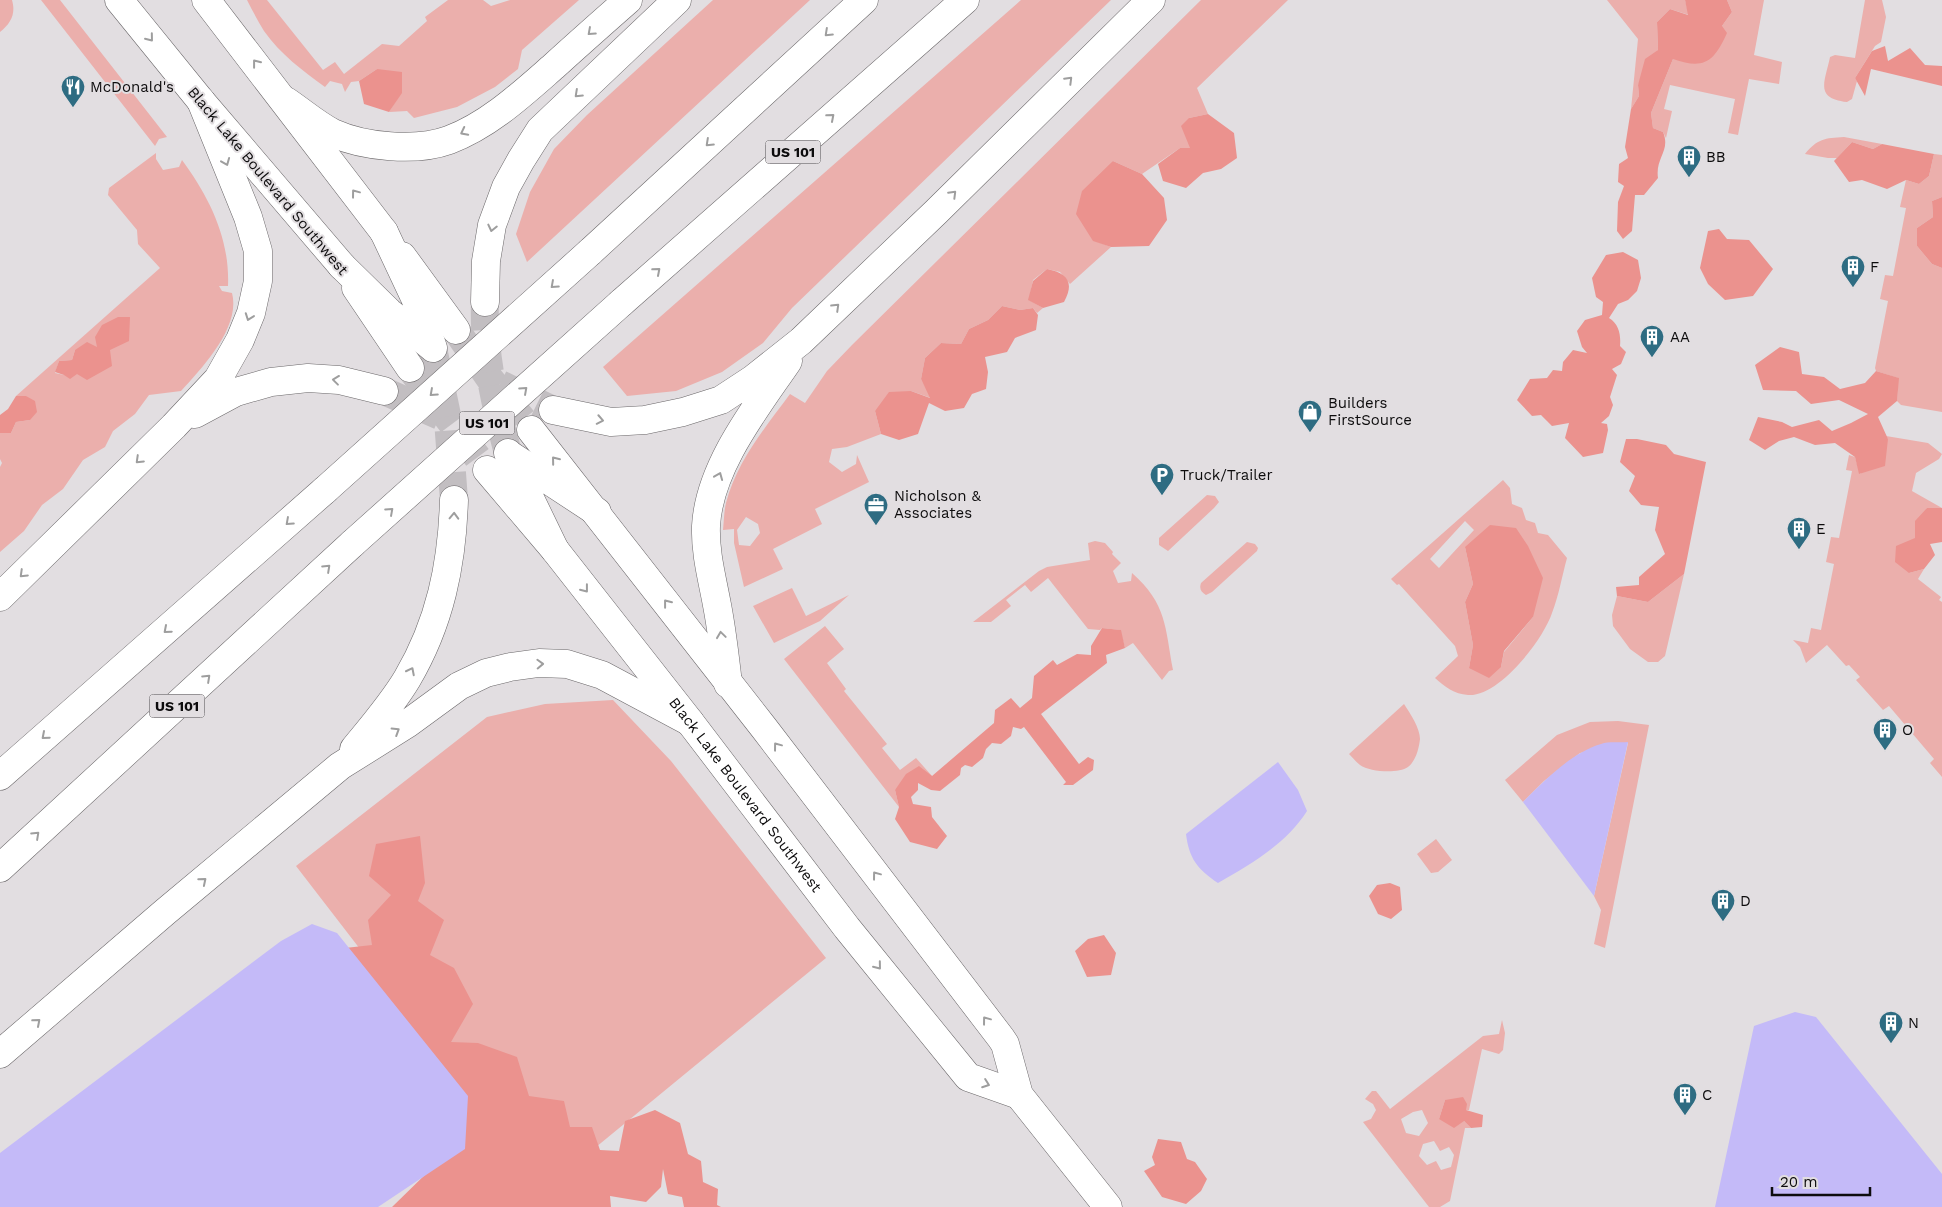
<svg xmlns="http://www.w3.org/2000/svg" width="1942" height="1207" viewBox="0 0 1942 1207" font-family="'Work Sans',sans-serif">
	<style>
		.green { fill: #ebafac; fill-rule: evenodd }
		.forest { fill: #eb928e }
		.water { fill: #c4baf8 }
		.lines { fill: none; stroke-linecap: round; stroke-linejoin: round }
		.secondary-tunnel { stroke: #c2bec1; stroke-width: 28; stroke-dasharray: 28 14; stroke-linecap: butt }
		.highway-tunnel { stroke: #c2bec1; stroke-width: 28; stroke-dasharray: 28 14; stroke-linecap: butt }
		.secondary-casing { stroke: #6a6769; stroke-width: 29 }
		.primary-casing { stroke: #6a6769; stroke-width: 29 }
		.highway-casing { stroke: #6a6769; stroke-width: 29 }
		.secondary { stroke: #fff; stroke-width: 28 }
		.primary { stroke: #fff; stroke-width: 28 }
		.highway { stroke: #fff; stroke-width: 28 }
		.highway-bridge-casing { stroke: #6a6769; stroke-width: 29; stroke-linecap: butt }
		.highway-bridge { stroke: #fff; stroke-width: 28 }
		.oneway { stroke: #9e9e9e }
		.labels { text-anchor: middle; stroke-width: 4; stroke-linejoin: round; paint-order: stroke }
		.shield { fill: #e2dee1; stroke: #4d4b4d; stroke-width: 1 }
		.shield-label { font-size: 14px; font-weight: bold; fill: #0d0c0d }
		.poi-label { font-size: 15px; fill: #0d0c0d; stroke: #e2dee1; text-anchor: start }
		.street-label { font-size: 15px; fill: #0d0c0d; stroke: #e2dee1 }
	</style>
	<rect width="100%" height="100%" fill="#e2dee1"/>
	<path class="green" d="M 0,0 L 12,0 C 16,14 11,23 0,32 Z
		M 41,0 L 60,0 L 167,137 L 159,139 L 155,146 Z
		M 247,0 L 267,0 L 323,70 L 335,62 L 344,74 L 382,44 L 399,46 L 427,21 L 425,17 L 448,0 L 483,0 L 491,6 L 510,0 L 579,0 L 522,50 L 518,69 L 495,87 L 457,107 L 414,118 L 407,111 L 389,112 L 401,93 L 377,69 L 359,81 L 351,82 L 345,92 L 342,84 L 330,81 L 325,87 C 303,71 280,54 264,31 C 258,21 252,10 247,0 Z
		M 713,0 L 810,0 L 527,262 L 516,234 L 530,192 L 554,149 L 587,115 Z
		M 1021,0 L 1111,0 L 792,308 L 763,343 L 722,372 L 676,391 L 627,396 L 603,367 Z
		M 1201,0 L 1288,0 L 1197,88 L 1208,114 L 1189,118 L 1190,148 L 1180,148 L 1142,174 L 1113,161 L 1093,240 L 1111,247 L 1070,284 L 1060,272 L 1047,269 L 1033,280 L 1029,300 L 1043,308 L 1037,313 L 1033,308 L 1020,310 L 1002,306 L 988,320 L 969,329 L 961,344 L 941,343 L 925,358 L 921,379 L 931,398 L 911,391 L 875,411 L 881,434 L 847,447 L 832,449 L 829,462 L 842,472 L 856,464 L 857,455 L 869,482 L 815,509 L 822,524 L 773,549 L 783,569 L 744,587 L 734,543 L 734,529 L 723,530 C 724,521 724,511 726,503 C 737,461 765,428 790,394 L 805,403 L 827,371 L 852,345 ZM 746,517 L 758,524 L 760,533 L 750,546 L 739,545 L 737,530 Z
		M 1607,0 L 1685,0 L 1689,15 L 1670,9 L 1657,22 L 1658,50 L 1638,85 L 1639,96 L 1631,109 L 1638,39 Z
		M 1727,0 L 1764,0 L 1754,55 L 1782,62 L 1779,84 L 1749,79 L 1738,135 L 1728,133 L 1735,99 L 1670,85 L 1664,109 L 1672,111 L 1666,138 L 1663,132 L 1653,128 L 1651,113 L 1673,59 L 1722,26 L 1732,12 Z
		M 1865,0 L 1882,0 L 1886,17 L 1881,42 L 1875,46 L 1855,78 L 1857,81 L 1852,99 L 1847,102 C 1814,98 1825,82 1830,57 L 1835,55 L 1855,58 Z
		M 1844,137 L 1882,144 L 1873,149 L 1852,142 L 1837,158 L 1828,158 L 1805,154 C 1817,139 1825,138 1844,137 Z
		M 156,153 L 156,159 L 163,170 L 179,167 L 182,160 C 209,197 230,238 228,286 L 219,286 L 222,291 L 232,293 C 241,327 202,368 181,391 L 149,395 L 135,414 L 113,431 L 105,447 L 83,460 L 63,489 L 42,505 L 24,531 L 0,552 L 0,467 L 2,463 L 0,459 L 0,433 L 11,433 L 16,422 L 30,420 L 26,396 L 16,396 L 160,268 L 138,244 L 137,230 L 108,195 L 109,188 ZM 98,347 L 64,375 L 55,373 L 59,361 L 72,360 L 75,350 Z
		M 1934,154 L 1942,155 L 1942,197 L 1932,201 L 1933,217 L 1917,228 L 1917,246 L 1932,264 L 1942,268 L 1942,412 L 1901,405 L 1897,401 L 1898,378 L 1876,371 L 1875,368 L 1888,301 L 1880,299 L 1885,275 L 1893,276 L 1906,208 L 1900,207 L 1906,180 L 1919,184 L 1929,176 Z
		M 1886,436 L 1928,443 L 1942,454 L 1939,459 L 1916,473 L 1912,491 L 1942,508 L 1927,508 L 1915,538 L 1909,573 L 1924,569 L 1918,579 L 1941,597 L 1939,600 L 1942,602 L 1942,777 L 1930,763 L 1934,759 L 1889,706 L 1883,710 L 1856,680 L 1860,677 L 1849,665 L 1846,666 L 1827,645 L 1806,663 L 1800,647 L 1793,640 L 1808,643 L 1811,628 L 1821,630 L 1834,564 L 1826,562 L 1831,537 L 1839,538 L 1852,471 L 1846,470 L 1849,455 L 1855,457 L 1860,474 L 1888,439 Z
		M 1503,480 L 1510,488 L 1512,504 L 1522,508 L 1526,520 L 1535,523 L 1538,533 L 1548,535 L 1567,558 C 1562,576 1559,595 1552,613 C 1543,640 1499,697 1468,695 C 1454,694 1445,687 1435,678 L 1458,656 L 1455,646 L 1399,584 L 1397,585 L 1391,579 ZM 1465,521 L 1474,530 L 1439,568 L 1430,559 ZM 1465,547 L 1533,617 L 1504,652 L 1501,667 L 1469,668 L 1473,645 L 1465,602 L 1473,584 Z
		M 1207,495 L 1215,496 L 1219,502 L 1214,508 L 1168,551 L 1159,545 L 1159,538 Z
		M 1095,541 L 1105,543 L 1113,552 L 1112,554 L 1121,563 L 1113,571 L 1118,583 L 1131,581 L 1132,573 C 1167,604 1165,627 1173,670 L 1169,671 L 1162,680 L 1133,643 L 1125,648 L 1120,630 L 1102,628 L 1100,630 L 1088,629 L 1048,578 L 1031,592 L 1025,585 L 1006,600 L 1011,606 L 991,622 L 973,622 L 1039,571 L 1047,567 L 1090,560 L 1088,543 Z
		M 1247,542 L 1255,544 L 1258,548 L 1257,551 L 1212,592 L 1206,595 C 1201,592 1199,589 1201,583 Z
		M 1684,574 L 1665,656 L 1658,662 L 1648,662 L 1630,649 L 1613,626 L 1612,615 L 1617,596 L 1648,602 Z
		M 792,588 L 806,616 L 849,595 L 820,621 L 774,643 L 753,606 Z
		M 825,626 L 844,649 L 827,663 L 846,689 L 844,691 L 887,744 L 882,748 L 900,770 L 916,758 L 932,776 L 895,790 L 899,807 L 784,659 Z
		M 613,700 L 671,761 L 826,958 L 545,1189 L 296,866 L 487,717 L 545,704 Z
		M 1404,704 C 1410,713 1420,728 1420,739 C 1419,748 1416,761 1408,767 C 1398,774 1370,772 1360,765 C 1356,762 1352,757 1349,754 Z
		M 1618,721 L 1649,725 L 1605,948 L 1594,944 L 1601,910 L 1594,896 L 1628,743 L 1580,753 L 1544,781 L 1523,802 L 1505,780 L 1557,735 L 1590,722 Z
		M 1436,839 L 1452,860 L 1438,872 L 1431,873 L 1417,854 Z
		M 1502,1020 L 1505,1033 L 1503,1050 L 1499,1054 L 1482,1049 L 1469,1110 L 1466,1110 L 1445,1100 L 1439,1119 L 1464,1121 L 1471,1128 L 1465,1128 L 1450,1201 L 1440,1207 L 1429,1207 L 1363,1122 L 1371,1119 L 1376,1110 L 1373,1104 L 1365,1099 L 1372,1091 L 1376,1091 L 1390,1109 L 1483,1036 L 1499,1034 ZM 1422,1110 L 1428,1123 L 1419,1136 L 1406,1133 L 1401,1119 L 1413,1112 ZM 1434,1141 L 1440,1151 L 1449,1147 L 1454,1155 L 1451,1167 L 1441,1170 L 1436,1161 L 1427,1165 L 1419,1156 L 1423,1144 Z"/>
	<path class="forest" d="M 1685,0 L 1727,0 L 1732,12 L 1722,26 L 1727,33 C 1714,62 1704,70 1673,59 L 1651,113 L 1653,128 L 1663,132 C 1671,151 1655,158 1658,178 L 1644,195 L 1635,195 L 1632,231 L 1623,239 L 1617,231 L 1618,202 L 1624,186 L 1618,182 L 1619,164 L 1628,158 L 1625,147 L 1631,109 L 1639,96 L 1638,85 L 1645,59 L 1658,50 L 1657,22 L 1670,9 L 1688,15 Z
		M 1885,46 L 1888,61 L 1910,48 L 1925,65 L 1942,66 L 1942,86 L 1871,69 L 1865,96 L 1855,78 L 1872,51 Z
		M 377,69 L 402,72 L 402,93 L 389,112 L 364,104 L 359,81 Z
		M 1208,114 L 1234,133 L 1237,158 L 1221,169 L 1203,173 L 1186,188 L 1163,181 L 1158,164 L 1180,148 L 1190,148 L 1181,126 L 1189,118 Z
		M 1852,142 L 1873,149 L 1882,144 L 1934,154 L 1929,176 L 1919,184 L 1906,180 L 1887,189 L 1862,180 L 1849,182 L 1834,161 Z
		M 1113,161 L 1142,174 L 1164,198 L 1167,220 L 1149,246 L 1111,247 L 1093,241 L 1076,214 L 1082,191 Z
		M 1942,197 L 1942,268 L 1932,264 L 1917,246 L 1917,228 L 1933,217 L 1932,201 Z
		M 1719,229 L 1727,239 L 1749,240 L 1773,269 L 1753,296 L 1725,300 L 1708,284 L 1700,268 L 1708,231 Z
		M 1623,252 L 1638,260 L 1641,278 L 1637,291 L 1628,300 L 1618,304 L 1609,318 C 1619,324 1621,335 1620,346 L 1626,352 L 1621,364 L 1612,369 L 1617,375 L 1610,397 L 1613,405 L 1609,416 L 1601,423 L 1607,424 L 1608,430 L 1603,453 L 1583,457 L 1565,438 L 1569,423 L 1552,426 L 1541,415 L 1532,416 L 1517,400 L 1530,379 L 1547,378 L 1553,370 L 1562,371 L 1563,362 L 1573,350 L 1587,353 L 1582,347 L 1577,331 L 1585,320 L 1602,315 L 1603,302 L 1596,297 L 1592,278 L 1606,255 Z
		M 1047,269 C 1067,273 1075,282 1064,302 L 1043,308 L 1028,300 L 1033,281 Z
		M 1002,306 L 1020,310 L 1033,308 L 1038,315 L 1036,330 L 1015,338 L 1007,352 L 985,357 L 988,372 L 986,389 L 972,394 L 964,408 L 945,411 L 929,403 L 918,434 L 899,440 L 881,434 L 875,411 L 889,392 L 911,391 L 930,398 L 921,379 L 925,358 L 941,343 L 961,344 L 969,329 L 988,320 Z
		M 118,317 L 130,317 L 129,341 L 110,350 L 112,366 L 87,380 L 77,374 L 70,379 L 64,375 L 55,372 L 59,361 L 72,360 L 75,350 L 87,342 L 97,347 L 95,337 L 102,325 Z
		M 1780,347 L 1799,352 L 1802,374 L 1824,377 L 1840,389 L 1865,383 L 1876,371 L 1899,378 L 1897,401 L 1878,417 L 1888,439 L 1885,466 L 1859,474 L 1855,457 L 1835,443 L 1815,445 L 1794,437 L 1779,441 L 1765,450 L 1749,440 L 1758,417 L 1782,422 L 1792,427 L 1819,420 L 1832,431 L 1851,423 L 1868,414 L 1839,400 L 1811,404 L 1796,391 L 1763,390 L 1755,365 Z
		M 16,396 L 26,396 L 35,401 L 37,412 L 30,420 L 16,422 L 11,433 L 0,433 L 0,415 L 8,409 Z
		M 1626,439 L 1637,439 L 1666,445 L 1674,454 L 1706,462 L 1684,574 L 1648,602 L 1617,596 L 1616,587 L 1639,585 L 1639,577 L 1665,554 L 1655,530 L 1659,507 L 1641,505 L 1629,491 L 1635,476 L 1620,462 Z
		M 1927,508 L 1942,508 L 1942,542 L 1930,544 L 1935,555 L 1924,569 L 1909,573 L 1895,562 L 1896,546 L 1915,538 L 1915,521 Z
		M 1490,525 L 1516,528 L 1528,546 L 1543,578 L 1533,617 L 1504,651 L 1501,667 L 1489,678 L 1469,668 L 1473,645 L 1465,602 L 1473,584 L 1465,547 Z
		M 1102,628 L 1121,630 L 1125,648 L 1106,655 L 1107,663 L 1041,714 L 1079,764 L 1088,757 L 1094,760 L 1093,770 L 1073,785 L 1063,785 L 1066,782 L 1024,727 L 1021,729 L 1013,727 L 1011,736 L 1001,744 L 992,743 L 986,749 L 983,758 L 972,767 L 965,765 L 961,768 L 960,775 L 940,791 L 931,790 L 918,783 L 918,790 L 911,797 L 913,804 L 931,807 L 932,817 L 947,836 L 937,849 L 910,842 L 895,819 L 899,807 L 895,790 L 906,774 L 919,766 L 932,776 L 994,723 L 995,710 L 1011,698 L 1020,708 L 1032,698 L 1034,676 L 1053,660 L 1057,665 L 1077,654 L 1091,655 L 1091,646 Z
		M 420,836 L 425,883 L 418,901 L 444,920 L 430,955 L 454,968 L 473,1004 L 451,1042 L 478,1043 L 517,1057 L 529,1096 L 564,1101 L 570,1127 L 592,1127 L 600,1150 L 619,1151 L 625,1121 L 655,1110 L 680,1123 L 688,1154 L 701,1161 L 703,1182 L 718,1189 L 717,1205 L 721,1207 L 684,1207 L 682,1197 L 668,1194 L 663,1169 L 661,1187 L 646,1202 L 610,1196 L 611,1207 L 392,1207 L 434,1166 L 336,949 L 372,945 L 368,920 L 391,895 L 369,876 L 376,844 Z
		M 1390,883 L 1400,887 L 1402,910 L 1391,919 L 1378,914 L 1369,896 L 1377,885 Z
		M 1104,935 L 1116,953 L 1111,975 L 1087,977 L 1075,951 L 1088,939 Z
		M 1463,1097 L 1467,1104 L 1466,1110 L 1483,1115 L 1482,1127 L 1471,1128 L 1464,1121 L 1454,1128 L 1439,1119 L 1445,1100 Z
		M 1158,1139 L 1181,1142 L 1187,1159 L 1195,1162 L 1207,1179 L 1201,1191 L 1186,1204 L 1162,1197 L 1144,1171 L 1155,1165 L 1152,1157 Z"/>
	<path class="water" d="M 1628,742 L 1594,896 L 1523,802 C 1545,780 1571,753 1601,744 C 1609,741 1620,743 1628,742 Z
		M 1278,762 L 1298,790 L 1307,811 C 1286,844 1251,864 1218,883 C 1197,869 1189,858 1186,834 Z
		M 312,924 L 337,933 L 468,1096 L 465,1149 L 378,1207 L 0,1207 L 0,1153 L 281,941 Z
		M 1795,1012 L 1816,1017 L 1942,1174 L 1942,1207 L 1715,1207 L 1754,1026 Z"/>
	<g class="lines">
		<path class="secondary-tunnel" d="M 456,330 L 490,379 L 531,430
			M 410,368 L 487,470"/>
		<path class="highway-tunnel" d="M 485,302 C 483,353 495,404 508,453
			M 433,348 L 448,420 L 454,500
			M 500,384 L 553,410
			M 384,391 L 440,416"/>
		<defs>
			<g id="secondary">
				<path d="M 402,256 L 456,330"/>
				<path d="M 356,288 L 410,368"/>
				<path d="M 531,430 L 764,728 L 1001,1038 L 1005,1044 L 1019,1095 L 1108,1207"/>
				<path id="s1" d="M 487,470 L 555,550 L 690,722 L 847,928 L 968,1077 L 1019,1095"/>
			</g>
			<path id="primary" d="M 119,0 L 201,101 L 342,266
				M 206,0 L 384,232"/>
			<path id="highway" d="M 286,101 C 301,111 317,125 333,133 C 364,147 416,152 449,140 C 489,125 522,94 554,66 C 578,44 603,22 628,0
				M 384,232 L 416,300 L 433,348
				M 590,252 L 864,0
				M 342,266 L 389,312 L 433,348
				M 485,302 L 486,261 L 492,225 L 506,187 L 521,160 L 540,130 L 677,0
				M 621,303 L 965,0
				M 553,410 L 611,422 L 645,420 L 683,412 L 721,400 L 753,379 L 801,341 L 936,212 L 1151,0
				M 195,414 L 236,392 L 271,382 L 308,378 L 339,380 L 384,391
				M 508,453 L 555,550
				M 510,455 L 597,512
				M 0,597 L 174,426 L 218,379 L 240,340 L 251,313 L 258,281 L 258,251 L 248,217 L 201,101
				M 728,684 C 725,657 722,631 717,605 C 712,578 705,553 706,526 C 709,467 756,408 788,361
				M 354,749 C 372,727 392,704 407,679 C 440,623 452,565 454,500
				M 0,776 L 325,490
				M 0,868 L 353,543
				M 0,1054 L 165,912 L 340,766 L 407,724 L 459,686 L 486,673 L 510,667 L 539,663 L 567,664 L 602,675 L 690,722"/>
		</defs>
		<use href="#secondary" class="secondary-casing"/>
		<use href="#primary" class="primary-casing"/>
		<use href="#highway" class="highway-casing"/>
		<use href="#secondary" class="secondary"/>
		<use href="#primary" class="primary"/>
		<use href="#highway" class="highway"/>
		<defs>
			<path id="highway-bridge" d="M 325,490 L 590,252
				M 353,543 L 621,303"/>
		</defs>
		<use href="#highway-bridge" class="highway-bridge-casing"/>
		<use href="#highway-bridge" class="highway-bridge"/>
	</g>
	<defs><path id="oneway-chevron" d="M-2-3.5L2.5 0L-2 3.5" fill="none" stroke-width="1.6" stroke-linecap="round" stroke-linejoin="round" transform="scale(1.25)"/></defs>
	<g class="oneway">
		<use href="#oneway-chevron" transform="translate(591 32) rotate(138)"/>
		<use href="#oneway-chevron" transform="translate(828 33) rotate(137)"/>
		<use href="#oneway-chevron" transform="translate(150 38) rotate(51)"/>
		<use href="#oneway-chevron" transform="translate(256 63) rotate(-128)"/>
		<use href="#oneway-chevron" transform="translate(1069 80) rotate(-45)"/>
		<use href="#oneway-chevron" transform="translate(578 94) rotate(137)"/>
		<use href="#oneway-chevron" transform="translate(831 117) rotate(-41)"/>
		<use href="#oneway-chevron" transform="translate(464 132) rotate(153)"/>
		<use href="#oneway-chevron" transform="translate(709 143) rotate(137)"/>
		<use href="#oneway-chevron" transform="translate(226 162) rotate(68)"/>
		<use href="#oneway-chevron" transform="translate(355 193) rotate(-127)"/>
		<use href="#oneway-chevron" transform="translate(953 194) rotate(-45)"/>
		<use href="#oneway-chevron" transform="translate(492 228) rotate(103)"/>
		<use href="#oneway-chevron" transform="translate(657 271) rotate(-41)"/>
		<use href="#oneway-chevron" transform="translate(554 285) rotate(138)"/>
		<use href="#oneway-chevron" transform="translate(836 307) rotate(-44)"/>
		<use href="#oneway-chevron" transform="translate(249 317) rotate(110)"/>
		<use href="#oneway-chevron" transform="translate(336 380) rotate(-173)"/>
		<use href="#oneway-chevron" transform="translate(524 390) rotate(-42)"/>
		<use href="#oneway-chevron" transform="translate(433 393) rotate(138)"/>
		<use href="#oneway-chevron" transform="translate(600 420) rotate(11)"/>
		<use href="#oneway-chevron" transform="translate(139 460) rotate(136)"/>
		<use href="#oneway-chevron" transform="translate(555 460) rotate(-129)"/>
		<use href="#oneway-chevron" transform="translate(719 476) rotate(-68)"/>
		<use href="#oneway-chevron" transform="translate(390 511) rotate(-42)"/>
		<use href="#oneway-chevron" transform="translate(454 516) rotate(-88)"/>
		<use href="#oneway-chevron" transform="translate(289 522) rotate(138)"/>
		<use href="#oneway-chevron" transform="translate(327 568) rotate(-43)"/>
		<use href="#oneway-chevron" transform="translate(23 574) rotate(136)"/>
		<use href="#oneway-chevron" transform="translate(585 589) rotate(52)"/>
		<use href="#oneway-chevron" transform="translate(667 603) rotate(-128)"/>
		<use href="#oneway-chevron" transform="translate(167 630) rotate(139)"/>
		<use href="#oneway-chevron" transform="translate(721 635) rotate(-98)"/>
		<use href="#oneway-chevron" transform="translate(540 664) rotate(-2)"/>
		<use href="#oneway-chevron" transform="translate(411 671) rotate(-63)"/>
		<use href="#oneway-chevron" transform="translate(207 678) rotate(-43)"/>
		<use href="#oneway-chevron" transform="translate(396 731) rotate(-32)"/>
		<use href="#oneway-chevron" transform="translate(45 736) rotate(139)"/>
		<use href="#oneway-chevron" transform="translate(777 746) rotate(-127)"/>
		<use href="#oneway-chevron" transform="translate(36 835) rotate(-43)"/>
		<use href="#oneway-chevron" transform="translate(876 875) rotate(-127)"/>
		<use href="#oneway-chevron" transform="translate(203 881) rotate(-40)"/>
		<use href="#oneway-chevron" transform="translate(878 966) rotate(51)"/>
		<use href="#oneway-chevron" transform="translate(986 1020) rotate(-127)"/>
		<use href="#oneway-chevron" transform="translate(37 1022) rotate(-41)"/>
		<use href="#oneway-chevron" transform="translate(986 1084) rotate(20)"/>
	</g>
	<defs>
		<symbol id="restaurant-pin" viewBox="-11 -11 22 30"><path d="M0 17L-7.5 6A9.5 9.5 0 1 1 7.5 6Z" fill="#2e6c82" stroke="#e2dee1"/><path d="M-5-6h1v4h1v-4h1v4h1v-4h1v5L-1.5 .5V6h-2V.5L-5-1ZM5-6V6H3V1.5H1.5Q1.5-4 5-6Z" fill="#fff"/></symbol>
		<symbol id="building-pin" viewBox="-11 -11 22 30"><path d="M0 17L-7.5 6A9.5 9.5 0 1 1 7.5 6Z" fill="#2e6c82" stroke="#e2dee1"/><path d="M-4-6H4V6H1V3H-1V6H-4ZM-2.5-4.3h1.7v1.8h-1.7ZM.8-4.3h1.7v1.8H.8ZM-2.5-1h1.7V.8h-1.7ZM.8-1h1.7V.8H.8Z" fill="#fff"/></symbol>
		<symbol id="shop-pin" viewBox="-11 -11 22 30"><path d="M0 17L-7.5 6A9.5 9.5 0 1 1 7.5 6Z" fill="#2e6c82" stroke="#e2dee1"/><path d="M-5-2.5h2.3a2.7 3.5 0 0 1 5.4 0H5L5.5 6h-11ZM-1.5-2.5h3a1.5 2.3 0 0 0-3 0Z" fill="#fff"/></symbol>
		<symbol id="parking-pin" viewBox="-11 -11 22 30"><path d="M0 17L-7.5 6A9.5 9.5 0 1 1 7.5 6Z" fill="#2e6c82" stroke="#e2dee1"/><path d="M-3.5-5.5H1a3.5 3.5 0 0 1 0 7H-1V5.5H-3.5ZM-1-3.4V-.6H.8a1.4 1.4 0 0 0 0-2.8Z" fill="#fff"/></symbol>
		<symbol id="office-pin" viewBox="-11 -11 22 30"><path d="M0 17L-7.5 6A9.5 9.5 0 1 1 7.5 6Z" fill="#2e6c82" stroke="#e2dee1"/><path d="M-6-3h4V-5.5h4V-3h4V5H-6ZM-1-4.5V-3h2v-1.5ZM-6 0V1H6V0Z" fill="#fff"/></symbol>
	</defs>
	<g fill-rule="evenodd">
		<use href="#restaurant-pin" x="59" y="73" width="28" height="38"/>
		<use href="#building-pin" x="1675" y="143" width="28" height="38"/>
		<use href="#building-pin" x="1839" y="253" width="28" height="38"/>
		<use href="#building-pin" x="1638" y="323" width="28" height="38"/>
		<use href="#shop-pin" x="1296" y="398" width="28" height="38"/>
		<use href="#parking-pin" x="1148" y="461" width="28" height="38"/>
		<use href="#office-pin" x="862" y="491" width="28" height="38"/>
		<use href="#building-pin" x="1785" y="515" width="28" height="38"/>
		<use href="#building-pin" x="1871" y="716" width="28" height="38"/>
		<use href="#building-pin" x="1709" y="887" width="28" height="38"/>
		<use href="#building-pin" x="1877" y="1009" width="28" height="38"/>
		<use href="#building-pin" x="1671" y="1081" width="28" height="38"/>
	</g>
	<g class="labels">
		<g class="shield">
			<rect x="765.5" y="140.5" width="55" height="23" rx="4"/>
			<rect x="459.5" y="411.5" width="55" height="23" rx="4"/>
			<rect x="149.5" y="694.5" width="55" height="23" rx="4"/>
		</g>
		<g class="shield-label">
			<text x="793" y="157">US 101</text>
			<text x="487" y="428">US 101</text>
			<text x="177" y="711">US 101</text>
		</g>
		<g class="poi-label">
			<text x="90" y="92">McDonald's</text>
			<text x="1706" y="162">BB</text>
			<text x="1870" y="272">F</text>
			<text x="1670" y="342">AA</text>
			<text x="1328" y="408">Builders<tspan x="1328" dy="17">FirstSource</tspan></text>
			<text x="1180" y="480">Truck/Trailer</text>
			<text x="894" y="501">Nicholson &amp;<tspan x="894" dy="17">Associates</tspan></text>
			<text x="1816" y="534">E</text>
			<text x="1902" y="735">O</text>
			<text x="1740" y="906">D</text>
			<text x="1908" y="1028">N</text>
			<text x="1702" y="1100">C</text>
		</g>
		<g class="street-label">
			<text transform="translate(268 181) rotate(50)" y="5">Black Lake Boulevard Southwest</text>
			<text dy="5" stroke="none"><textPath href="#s1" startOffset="415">Black Lake Boulevard Southwest</textPath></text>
		</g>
	</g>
	<path d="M1772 1187v8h98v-8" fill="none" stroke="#0d0c0d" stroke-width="2.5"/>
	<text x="1780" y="1187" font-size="15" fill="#0d0c0d" stroke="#e2dee1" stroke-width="4" paint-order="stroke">20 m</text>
</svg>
